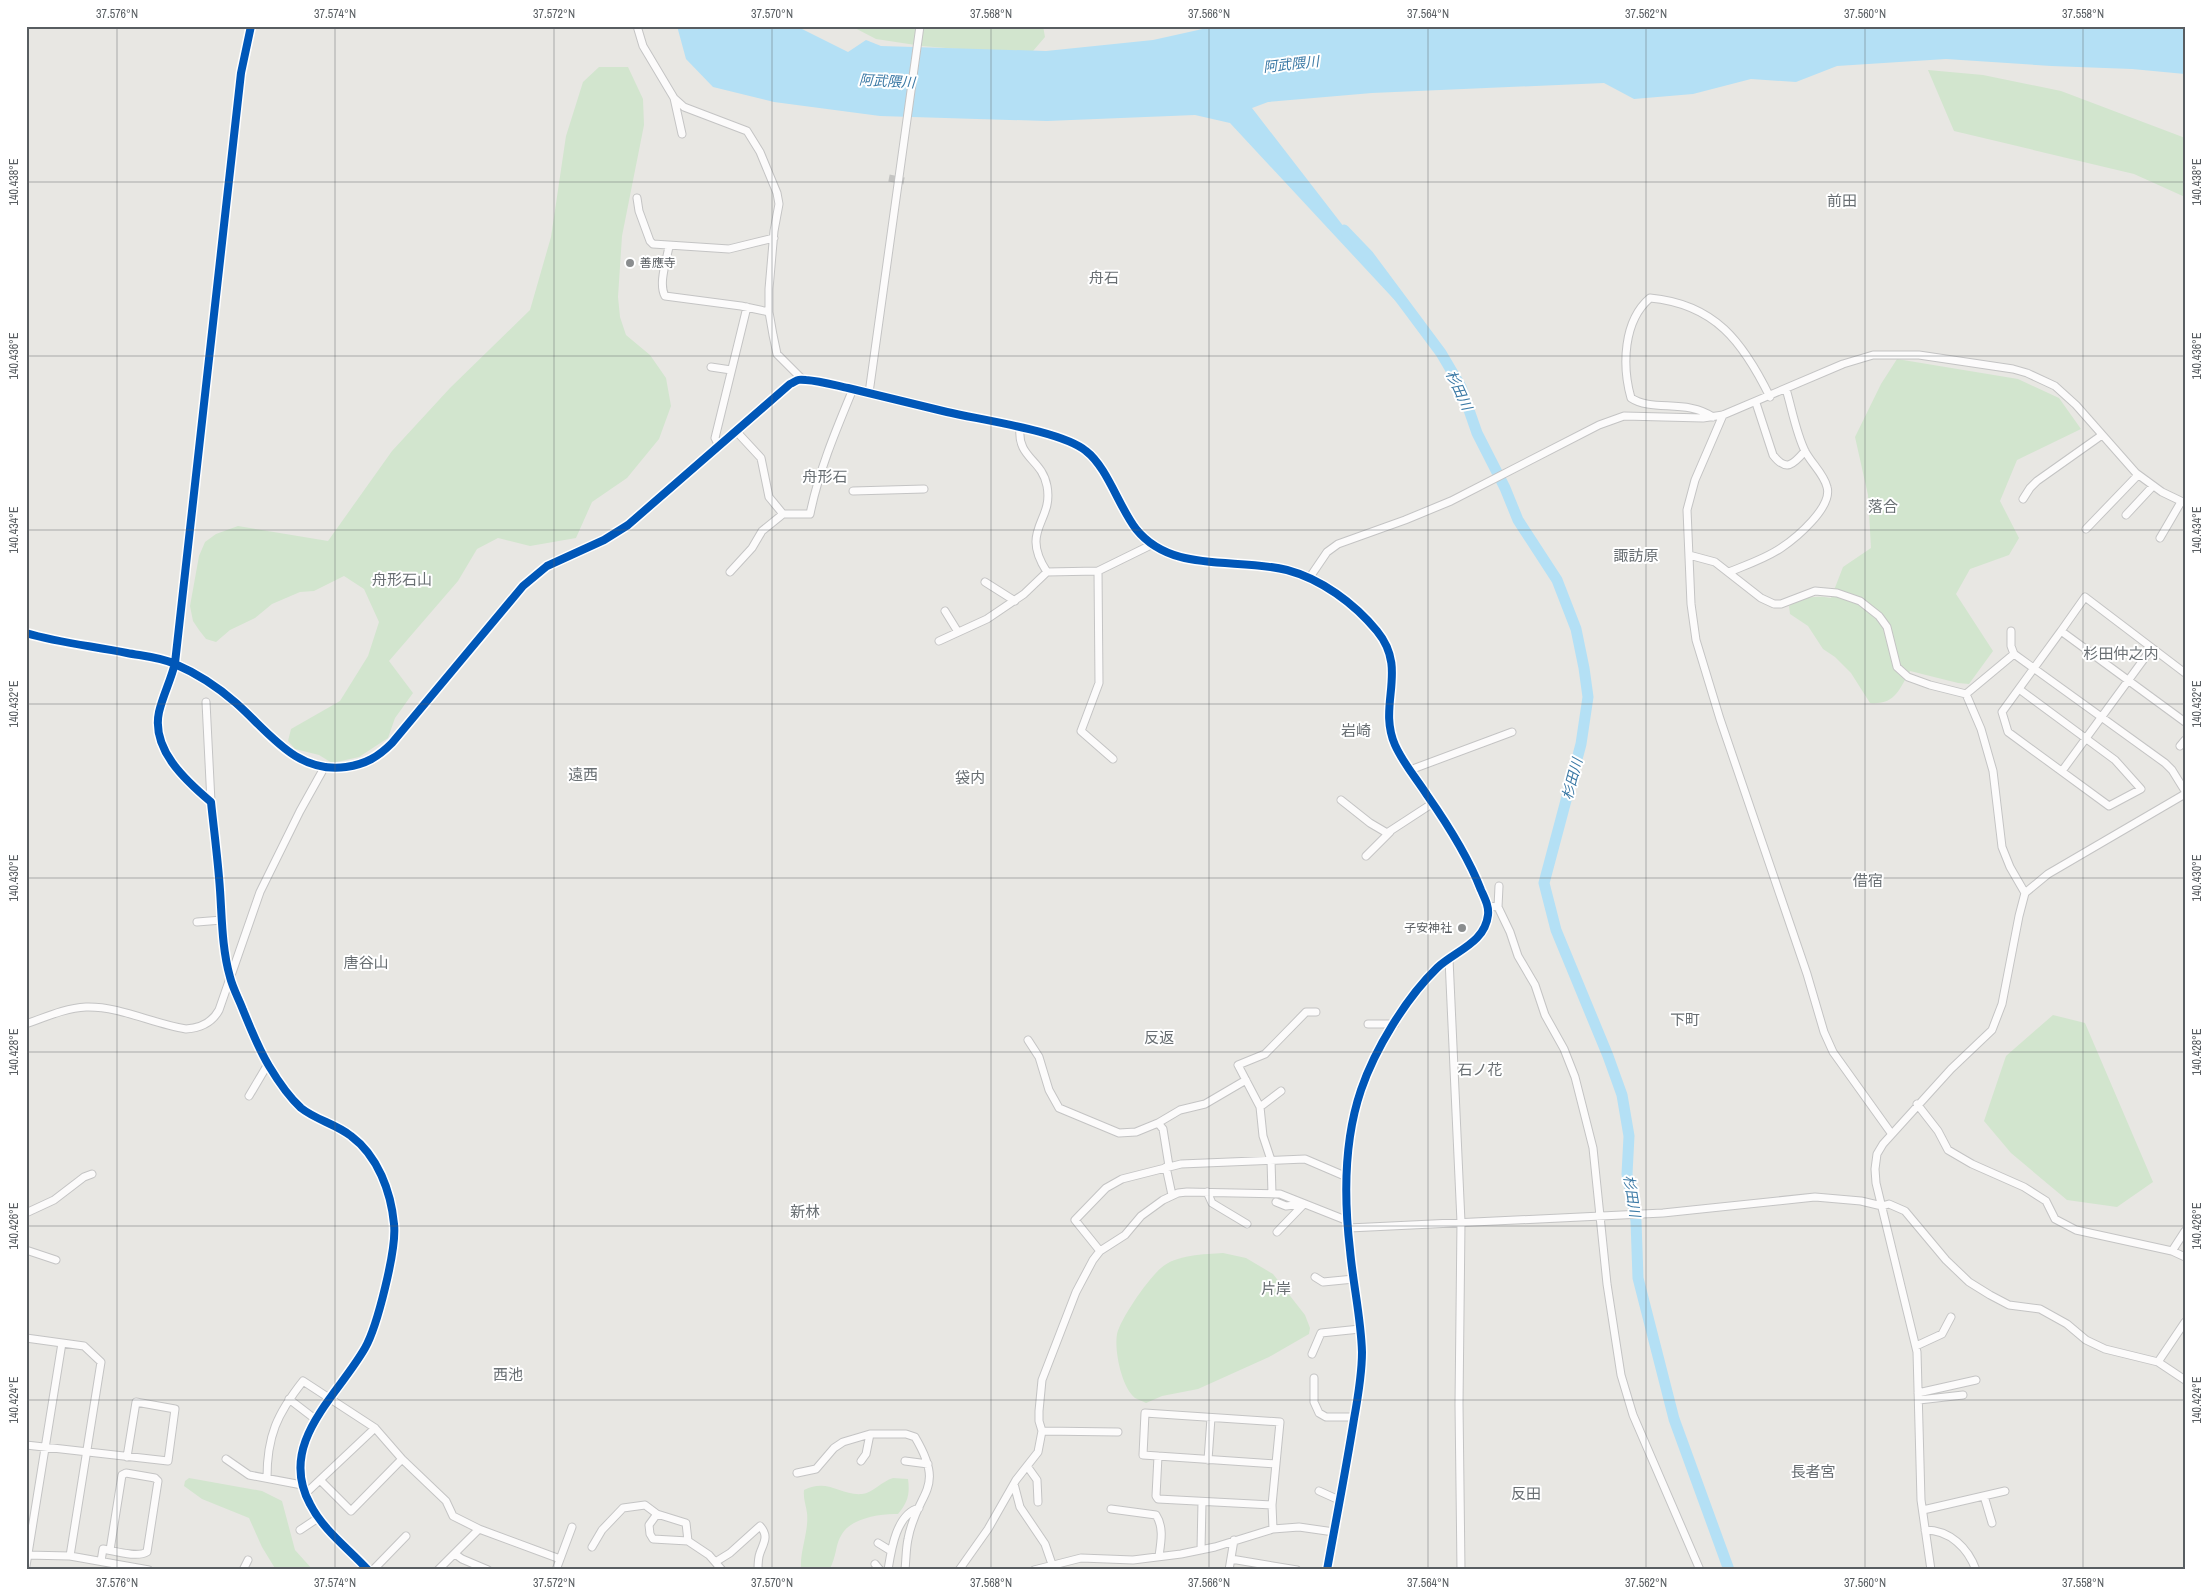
<svg xmlns="http://www.w3.org/2000/svg" width="2211" height="1596" viewBox="0 0 2211 1596" font-family="'Archivo Narrow','Noto Sans JP',sans-serif">
	<style>
		.green { fill: #d2e5ce }
		.water { fill: #b4e0f5 }
		.lines { fill: none; stroke-linecap: round; stroke-linejoin: round }
		.river { stroke: #b4e0f5; stroke-width: 11 }
		.minor-tunnel { stroke: #c4c4c2; stroke-width: 7; stroke-dasharray: 7 3.5; stroke-linecap: butt }
		.minor-casing { stroke: #c4c4c4; stroke-width: 9 }
		.minor { stroke: #fcfbfb; stroke-width: 7 }
		.cycleway-casing { stroke: #fff; stroke-width: 11 }
		.cycleway { stroke: #0057b8; stroke-width: 8 }
		.ticks { fill: none; stroke: #585d61; stroke-width: 1; stroke-opacity: 0.45 }
		.poi-dot { fill: #8a8d8e; stroke: #fff; stroke-width: 2 }
		.labels { text-anchor: middle; stroke-width: 4; stroke-linejoin: round; paint-order: stroke }
		.poi-label { font-size: 12px; fill: #585d61; stroke: #fff; text-anchor: start }
		.water-label { font-size: 14px; font-style: italic; fill: #3b79a5; stroke: #fff }
		.quarter-label { font-size: 15px; fill: #696f73; stroke: #fff }
		.neatline { fill: none; stroke: #585d61; stroke-width: 2 }
		.ticks-label { font-size: 12px; text-anchor: middle; fill: #585d61 }
	</style>
	<rect width="100%" height="100%" fill="#e8e7e3"/>
	<path class="green" d="M 851,26 L 1043,26 L 1045,37 L 1033,51 L 1008,53 L 922,46 L 876,39 Z
		M 599,67 L 628,67 L 643,99 L 644,125 L 622,236 L 618,297 L 620,317 L 626,335 L 650,355 L 666,378 L 671,406 L 659,439 L 627,478 L 592,502 L 576,538 L 530,546 L 498,538 L 477,549 L 458,581 L 389,661 L 413,693 L 395,718 L 388,738 L 359,757 L 332,763 L 319,755 L 295,749 L 288,741 L 291,729 L 340,701 L 368,656 L 379,622 L 364,589 L 344,576 L 314,591 L 300,592 L 272,604 L 255,618 L 230,630 L 216,642 L 206,639 L 199,630 L 193,621 L 190,606 L 199,556 L 205,542 L 216,534 L 238,526 L 328,541 L 392,451 L 450,388 L 530,310 L 551,237 L 566,136 L 583,82 Z
		M 1928,70 L 1983,75 L 2061,91 L 2180,136 L 2185,138 L 2185,197 L 2134,174 L 1954,131 Z
		M 1897,359 L 2018,379 L 2059,398 L 2081,429 L 2017,460 L 2000,501 L 2019,538 L 2009,555 L 1970,569 L 1956,594 L 1993,651 L 1969,684 L 1958,683 L 1910,671 C 1899,690 1895,705 1870,703 L 1851,673 L 1835,657 L 1823,649 L 1808,626 L 1790,614 L 1789,606 C 1804,597 1815,595 1831,598 L 1843,567 L 1871,548 L 1868,495 L 1855,437 L 1881,384 Z
		M 2053,1015 L 2085,1023 L 2153,1182 L 2117,1207 L 2067,1200 L 2011,1153 L 1984,1121 L 2006,1056 Z
		M 1223,1253 L 1246,1258 L 1273,1274 L 1305,1315 L 1310,1328 L 1309,1334 L 1269,1357 L 1198,1389 L 1162,1396 L 1146,1403 C 1143,1401 1138,1400 1135,1398 C 1122,1388 1114,1351 1117,1334 C 1121,1318 1148,1279 1161,1268 C 1175,1255 1205,1254 1223,1253 Z
		M 189,1478 L 262,1491 L 282,1501 L 295,1550 L 313,1570 L 276,1570 L 262,1547 L 249,1518 L 202,1499 L 184,1486 L 185,1481 Z
		M 893,1478 L 908,1479 C 910,1494 908,1502 898,1514 C 882,1513 851,1518 842,1534 C 835,1544 837,1557 829,1570 L 801,1568 C 800,1550 809,1531 807,1513 C 806,1505 803,1499 804,1490 C 828,1478 841,1496 862,1494 C 873,1493 882,1481 893,1478 Z"/>
	<path class="water" d="M 677,26 L 796,26 L 848,52 L 866,40 L 881,46 L 1046,51 L 1153,40 L 1216,26 L 2185,26 L 2185,74 L 2132,69 L 2051,66 L 1946,59 L 1837,66 L 1796,82 L 1751,79 L 1693,94 L 1634,99 L 1604,83 L 1372,93 L 1268,102 L 1252,108 L 1429,337 L 1230,123 L 1195,115 L 1047,121 L 880,116 L 774,102 L 713,87 L 686,59 Z"/>
	<g class="lines">
		<path class="river" d="M 1344,230 L 1368,255 L 1441,353 L 1461,387 L 1477,433 L 1505,488 L 1518,520 L 1557,580 L 1576,629 L 1584,668 L 1588,697 L 1581,744 L 1544,883 L 1556,930 L 1608,1056 L 1622,1095 L 1629,1136 L 1627,1174 L 1636,1221 L 1638,1278 L 1674,1419 L 1729,1570"/>
		<path class="minor-tunnel" d="M 889,178 L 904,181"/>
		<defs>
			<path id="minor" d="M 251,26 L 241,73 L 175,663 C 171,680 163,695 159,712 C 151,749 185,780 211,802 C 214,831 218,860 220,890 C 222,919 222,949 230,977 C 233,989 239,999 243,1010 C 251,1029 258,1048 269,1066 C 278,1081 288,1096 301,1108 C 316,1120 336,1124 351,1136 C 378,1156 391,1192 394,1224 C 397,1249 377,1327 365,1348 C 337,1397 277,1443 310,1504 C 323,1530 349,1549 368,1570
				M 637,26 L 643,46 L 674,98 L 684,107 L 747,131 L 760,152 L 777,193 L 779,204 L 774,231 L 769,289 L 769,312 L 773,335 L 777,354 L 803,380
				M 674,98 L 682,134
				M 637,198 L 639,211 L 650,241 L 653,244 L 729,249 L 774,238
				M 669,246 C 667,260 658,283 665,296 L 741,306 L 769,312
				M 711,367 L 731,370
				M 869,393 L 920,26
				M 1756,403 L 1773,455 C 1786,472 1793,465 1805,451
				M 1723,415 L 1695,480 L 1687,510 L 1691,604 L 1696,640 L 1720,719 L 1807,974 L 1824,1032 L 1833,1052 L 1891,1133
				M 1713,417 C 1687,399 1652,412 1631,398 C 1622,366 1623,321 1650,298 C 1715,304 1743,342 1770,397
				M 1020,428 C 1017,458 1042,459 1047,486 C 1054,522 1019,529 1047,572
				M 736,431 L 761,458 L 769,497 L 783,514
				M 719,446 L 715,438 L 747,307
				M 853,491 L 924,489
				M 2023,499 L 2030,488 L 2037,481 L 2102,435
				M 2126,515 L 2153,486
				M 2086,529 L 2138,475
				M 2160,538 L 2181,502
				M 1689,555 L 1715,562 L 1761,598 L 1774,604 L 1781,604 L 1815,591 L 1837,593 L 1860,601 L 1879,616 L 1887,627 L 1897,667 L 1908,677 L 1930,685 L 1966,694
				M 1098,571 L 1099,683 L 1081,731 L 1113,759
				M 730,572 L 752,548 L 762,531 L 783,514 L 810,514 C 819,470 836,430 853,389
				M 1729,572 C 1746,565 1765,559 1781,548 C 1796,538 1833,507 1827,487 C 1824,474 1811,463 1805,451 C 1796,433 1792,409 1786,389
				M 1310,577 L 1327,552 L 1338,544 L 1405,520 L 1451,501 L 1599,425 L 1624,416 L 1703,418 L 1723,415 L 1843,364 L 1873,355 L 1919,355 L 2013,369 L 2027,373 L 2055,386 L 2076,405 L 2136,473 L 2162,492 L 2185,503
				M 985,582 L 1015,601
				M 945,611 L 958,632
				M 2011,631 L 2011,646 L 2014,654
				M 26,633 C 59,643 93,646 127,653 C 143,656 160,657 175,664 C 196,673 219,688 236,703 C 269,732 296,774 346,767 C 366,764 378,757 392,743 L 523,586 L 547,566 L 604,540 L 628,525 L 790,384 C 798,380 797,379 806,380 C 820,381 834,385 848,388 C 881,396 914,404 947,412 C 981,420 1062,431 1086,451 C 1107,467 1119,507 1136,529 C 1172,574 1235,557 1287,570 C 1321,579 1354,603 1377,631 C 1409,670 1377,704 1395,745 C 1403,763 1416,778 1427,795 C 1448,825 1468,856 1481,890 C 1485,899 1489,906 1488,915 C 1485,943 1455,951 1437,968 C 1406,998 1375,1049 1361,1090 C 1344,1140 1344,1199 1350,1250 C 1353,1284 1361,1318 1362,1352 C 1362,1374 1358,1397 1354,1419 C 1346,1469 1336,1520 1327,1570
				M 939,641 L 987,619 L 1024,594 L 1047,572 L 1098,571 L 1151,545
				M 2185,673 L 2085,597 L 2061,631 L 2185,722
				M 2019,689 L 2115,760 L 2141,789 L 2109,806 L 2008,732 L 2002,712 L 2061,631
				M 206,702 L 211,802
				M 2180,746 L 2185,740
				M 1410,770 L 1512,732
				M 2062,771 L 2152,648
				M 1341,800 L 1370,823 L 1387,833 L 1433,803
				M 1366,856 L 1390,832
				M 2025,893 L 2010,867 L 2002,847 L 1993,771 L 1981,729 L 1966,694 L 2014,654 L 2165,763 L 2172,770 L 2185,791
				M 1488,906 L 1498,907 L 1510,932 L 1518,956 L 1535,985 L 1545,1015 L 1564,1049 L 1575,1077 L 1593,1148 L 1607,1284 L 1621,1375 L 1633,1415 L 1700,1570
				M 1498,907 L 1499,886
				M 197,922 L 222,920
				M 1449,959 L 1461,1222 L 1459,1404 L 1461,1570
				M 26,1024 C 46,1017 65,1008 86,1007 C 120,1006 153,1024 186,1029 C 201,1028 212,1023 219,1010 L 260,892 L 300,811 L 324,768
				M 1368,1024 L 1395,1024
				M 1028,1040 L 1039,1057 L 1049,1090 L 1059,1108 L 1119,1133 L 1136,1132 L 1158,1123 L 1163,1129 L 1169,1166
				M 249,1096 L 268,1064
				M 1917,1104 L 1938,1131 L 1948,1150 L 1972,1164 L 2024,1187 L 2046,1201 L 2055,1219 L 2076,1230 L 2172,1251 L 2185,1257
				M 1260,1107 L 1281,1091
				M 1158,1123 L 1180,1110 L 1205,1104 L 1246,1080
				M 1166,1167 L 1172,1195
				M 1207,1192 L 1212,1203 L 1247,1224
				M 1272,1194 L 1271,1160 L 1263,1136 L 1260,1107 L 1238,1065 L 1265,1054 L 1306,1012 L 1316,1012
				M 1276,1202 L 1286,1206 L 1304,1204
				M 26,1213 L 54,1200 L 84,1177 L 92,1174
				M 1349,1228 L 1663,1213 L 1815,1197 L 1861,1201 L 1882,1206 L 1889,1204 L 1905,1211 L 1946,1260 L 1969,1282 L 1990,1295 L 2009,1305 L 2040,1309 L 2067,1324 L 2086,1340 L 2105,1349 L 2158,1362 L 2185,1380
				M 1277,1232 L 1304,1204
				M 26,1250 L 56,1260
				M 1100,1251 L 1075,1220 L 1106,1188 L 1122,1179 L 1181,1164 L 1305,1159 L 1347,1177
				M 2172,1251 L 2185,1231
				M 1315,1277 L 1323,1282 L 1354,1279
				M 26,1338 L 84,1346 L 101,1362 L 70,1556
				M 1916,1346 L 1942,1334 L 1951,1317
				M 1312,1354 L 1321,1333 L 1360,1329
				M 2158,1362 L 2185,1322
				M 1314,1378 L 1314,1402 L 1319,1413 L 1326,1417 L 1354,1417
				M 1918,1393 L 1976,1380
				M 289,1399 L 315,1419
				M 1919,1400 L 1963,1395
				M 1042,1431 L 1118,1432
				M 26,1445 L 168,1461 L 175,1409 L 136,1402 L 127,1457
				M 1158,1456 L 1156,1496 L 1158,1499 L 1272,1505
				M 226,1459 L 249,1475 L 302,1485
				M 1208,1460 L 1211,1418
				M 861,1461 L 866,1454 L 870,1434 L 906,1434 L 915,1437 C 947,1491 917,1490 908,1539 C 906,1548 906,1560 905,1570
				M 905,1461 L 928,1464
				M 1027,1466 L 1037,1480 L 1038,1502
				M 797,1473 L 816,1469 L 834,1448 L 843,1442 L 870,1434
				M 267,1478 C 267,1436 277,1414 303,1381 L 375,1428 L 402,1459 L 446,1501 L 453,1516 L 479,1529 L 560,1559
				M 320,1480 L 351,1511 L 402,1459
				M 1014,1484 L 1020,1507 L 1045,1544 L 1054,1570
				M 1319,1491 L 1339,1500
				M 305,1494 L 375,1428
				M 1984,1496 L 1992,1523
				M 1111,1509 L 1156,1515 C 1164,1527 1161,1542 1159,1556
				M 1923,1510 L 2005,1491
				M 1273,1529 L 1272,1505 L 1280,1422 L 1145,1413 L 1143,1455 L 1276,1464
				M 300,1530 L 318,1518
				M 1925,1530 C 1950,1530 1968,1548 1976,1570
				M 688,1541 L 686,1523 L 657,1514 L 649,1525 L 650,1534 L 653,1539 L 688,1541 L 709,1555 L 722,1570
				M 878,1543 L 891,1551
				M 592,1547 L 602,1530 L 623,1508 L 645,1505 L 657,1514
				M 1201,1550 L 1202,1502
				M 455,1554 L 462,1559 L 488,1570
				M 26,1555 L 70,1556 L 149,1570
				M 1231,1559 L 1297,1570
				M 101,1561 L 103,1549 C 115,1551 137,1558 147,1552 L 158,1481 L 155,1478 L 126,1473 L 122,1475 L 110,1550
				M 717,1561 L 730,1553 L 760,1526 C 769,1536 764,1542 760,1553 C 758,1558 758,1564 758,1570
				M 875,1564 L 880,1570
				M 26,1566 L 62,1343
				M 243,1570 L 248,1560
				M 373,1570 L 406,1536
				M 438,1570 L 479,1529
				M 556,1570 L 572,1527
				M 888,1570 C 891,1551 896,1514 919,1508
				M 959,1570 L 988,1529 L 1016,1480 L 1038,1452 L 1042,1431 L 1039,1421 L 1039,1411 L 1042,1380 L 1076,1292 L 1093,1260 L 1100,1251 L 1125,1235 L 1141,1216 L 1163,1200 L 1178,1193 L 1187,1192 L 1280,1194 L 1348,1221
				M 1034,1570 L 1081,1558 L 1133,1560 L 1181,1554 L 1215,1547 L 1273,1529 L 1299,1527 L 1334,1532
				M 1229,1570 L 1234,1540
				M 1931,1570 L 1921,1500 L 1917,1352 L 1876,1183 L 1875,1169 L 1877,1154 L 1883,1144 L 1951,1069 L 1992,1030 L 2002,1004 L 2019,916 L 2025,893 L 2048,874 L 2185,794"/>
		</defs>
		<use href="#minor" class="minor-casing"/>
		<use href="#minor" class="minor"/>
		<defs>
			<path id="cycleway" d="M 251,26 L 241,73 L 175,663 C 171,680 163,695 159,712 C 151,749 185,780 211,802 C 214,831 218,860 220,890 C 222,919 222,949 230,977 C 233,989 239,999 243,1010 C 251,1029 258,1048 269,1066 C 278,1081 288,1096 301,1108 C 316,1120 336,1124 351,1136 C 378,1156 391,1192 394,1224 C 397,1249 377,1327 365,1348 C 337,1397 277,1443 310,1504 C 323,1530 349,1549 368,1570
				M 26,633 C 59,643 93,646 127,653 C 143,656 160,657 175,664 C 196,673 219,688 236,703 C 269,732 296,774 346,767 C 366,764 378,757 392,743 L 523,586 L 547,566 L 604,540 L 628,525 L 790,384 C 798,380 797,379 806,380 C 820,381 834,385 848,388 C 881,396 914,404 947,412 C 981,420 1062,431 1086,451 C 1107,467 1119,507 1136,529 C 1172,574 1235,557 1287,570 C 1321,579 1354,603 1377,631 C 1409,670 1377,704 1395,745 C 1403,763 1416,778 1427,795 C 1448,825 1468,856 1481,890 C 1485,899 1489,906 1488,915 C 1485,943 1455,951 1437,968 C 1406,998 1375,1049 1361,1090 C 1344,1140 1344,1199 1350,1250 C 1353,1284 1361,1318 1362,1352 C 1362,1374 1358,1397 1354,1419 C 1346,1469 1336,1520 1327,1570"/>
		</defs>
		<use href="#cycleway" class="cycleway-casing"/>
		<use href="#cycleway" class="cycleway"/>
	</g>
	<path class="ticks" d="M 117,26 L 117,1570M 335,26 L 335,1570M 554,26 L 554,1570M 772,26 L 772,1570M 991,26 L 991,1570M 1209,26 L 1209,1570M 1428,26 L 1428,1570M 1646,26 L 1646,1570M 1865,26 L 1865,1570M 2083,26 L 2083,1570M 26,182 L 2185,182M 26,356 L 2185,356M 26,530 L 2185,530M 26,704 L 2185,704M 26,878 L 2185,878M 26,1052 L 2185,1052M 26,1226 L 2185,1226M 26,1400 L 2185,1400"/>
	<g class="poi-dot">
		<circle cx="630" cy="263" r="5"/>
		<circle cx="1462" cy="928" r="5"/>
	</g>
	<g class="labels">
		<g class="poi-label">
			<text x="640" y="267">善應寺</text>
			<text x="1452" y="932" text-anchor="end">子安神社</text>
		</g>
		<g class="water-label">
			<text transform="translate(1291 64) rotate(-6)" y="5">阿武隈川</text>
			<text transform="translate(887 81) rotate(3)" y="5">阿武隈川</text>
			<text transform="translate(1459 390) rotate(65)" y="5">杉田川</text>
			<text transform="translate(1572 779) rotate(-75)" y="5">杉田川</text>
			<text transform="translate(1632 1196) rotate(81)" y="5">杉田川</text>
		</g>
		<g class="quarter-label">
			<text x="1842" y="206">前田</text>
			<text x="1104" y="283">舟石</text>
			<text x="825" y="482">舟形石</text>
			<text x="1883" y="512">落合</text>
			<text x="1636" y="561">諏訪原</text>
			<text x="402" y="585">舟形石山</text>
			<text x="2121" y="659">杉田仲之内</text>
			<text x="1356" y="736">岩崎</text>
			<text x="583" y="780">遠西</text>
			<text x="970" y="783">袋内</text>
			<text x="1868" y="886">借宿</text>
			<text x="366" y="968">唐谷山</text>
			<text x="1685" y="1025">下町</text>
			<text x="1159" y="1043">反返</text>
			<text x="1480" y="1075">石ノ花</text>
			<text x="805" y="1217">新林</text>
			<text x="1276" y="1294">片岸</text>
			<text x="508" y="1380">西池</text>
			<text x="1813" y="1477">長者宮</text>
			<text x="1526" y="1499">反田</text>
		</g>
	</g>
	<rect width="2211" height="1596" fill="none" stroke="#ffffff" stroke-width="55"/>
	<rect x="28" y="28" width="2156" height="1540" class="neatline"/>
	<g class="ticks-label">
		<text x="117" y="18">37.576°N</text>
		<text x="335" y="18">37.574°N</text>
		<text x="554" y="18">37.572°N</text>
		<text x="772" y="18">37.570°N</text>
		<text x="991" y="18">37.568°N</text>
		<text x="1209" y="18">37.566°N</text>
		<text x="1428" y="18">37.564°N</text>
		<text x="1646" y="18">37.562°N</text>
		<text x="1865" y="18">37.560°N</text>
		<text x="2083" y="18">37.558°N</text>
		<text transform="translate(2197 182) rotate(-90)" y="4">140.438°E</text>
		<text transform="translate(14 182) rotate(-90)" y="4">140.438°E</text>
		<text transform="translate(2197 356) rotate(-90)" y="4">140.436°E</text>
		<text transform="translate(14 356) rotate(-90)" y="4">140.436°E</text>
		<text transform="translate(2197 530) rotate(-90)" y="4">140.434°E</text>
		<text transform="translate(14 530) rotate(-90)" y="4">140.434°E</text>
		<text transform="translate(2197 704) rotate(-90)" y="4">140.432°E</text>
		<text transform="translate(14 704) rotate(-90)" y="4">140.432°E</text>
		<text transform="translate(2197 878) rotate(-90)" y="4">140.430°E</text>
		<text transform="translate(14 878) rotate(-90)" y="4">140.430°E</text>
		<text transform="translate(2197 1052) rotate(-90)" y="4">140.428°E</text>
		<text transform="translate(14 1052) rotate(-90)" y="4">140.428°E</text>
		<text transform="translate(2197 1226) rotate(-90)" y="4">140.426°E</text>
		<text transform="translate(14 1226) rotate(-90)" y="4">140.426°E</text>
		<text transform="translate(2197 1400) rotate(-90)" y="4">140.424°E</text>
		<text transform="translate(14 1400) rotate(-90)" y="4">140.424°E</text>
		<text x="117" y="1587">37.576°N</text>
		<text x="335" y="1587">37.574°N</text>
		<text x="554" y="1587">37.572°N</text>
		<text x="772" y="1587">37.570°N</text>
		<text x="991" y="1587">37.568°N</text>
		<text x="1209" y="1587">37.566°N</text>
		<text x="1428" y="1587">37.564°N</text>
		<text x="1646" y="1587">37.562°N</text>
		<text x="1865" y="1587">37.560°N</text>
		<text x="2083" y="1587">37.558°N</text>
	</g>
</svg>
